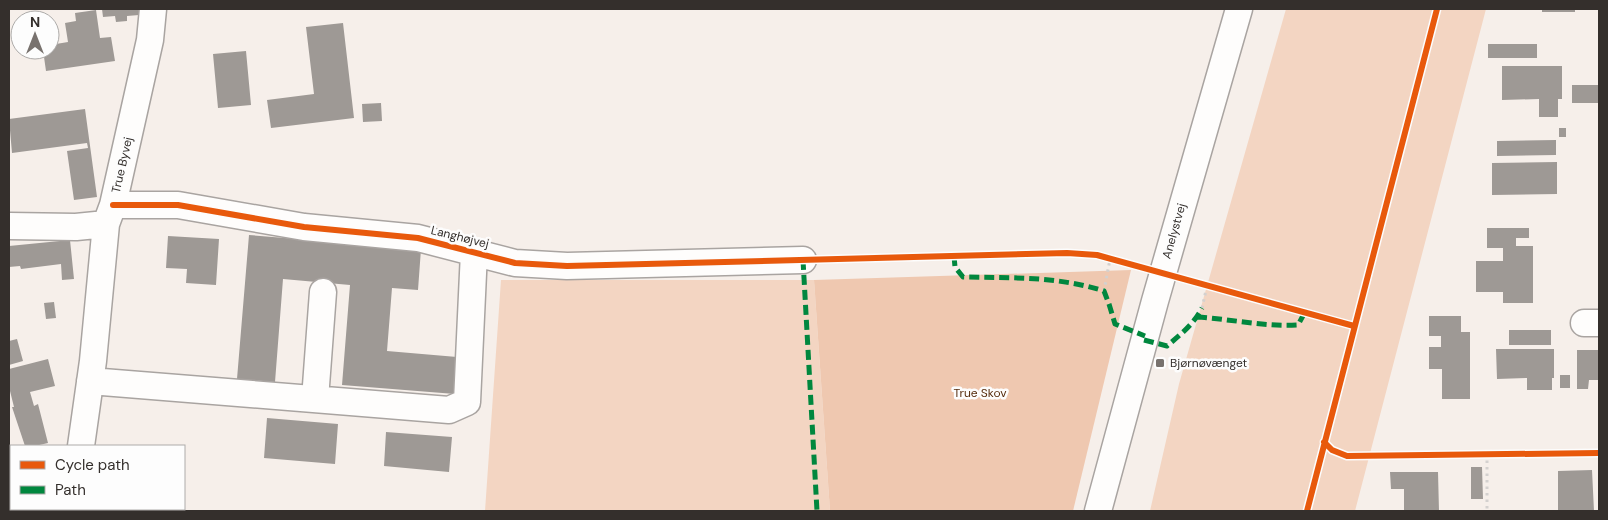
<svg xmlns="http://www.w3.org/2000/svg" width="1608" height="520" viewBox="0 0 1608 520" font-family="'DM Sans',sans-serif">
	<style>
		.green { fill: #f3d5c2 }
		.forest { fill: #efc8b0 }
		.building { fill: #9e9995 }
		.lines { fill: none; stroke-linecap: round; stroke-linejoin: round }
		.minor-casing { stroke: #a9a4a1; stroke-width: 29 }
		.path { stroke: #d4d1cf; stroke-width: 3; stroke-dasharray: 2.5 4; stroke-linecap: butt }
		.minor { stroke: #fefdfc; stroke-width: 26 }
		.quiet { stroke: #00873e; stroke-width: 5; stroke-dasharray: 10 5; stroke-linecap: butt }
		.cycleway-casing { stroke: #fdfdfd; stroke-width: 9 }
		.cycleway { stroke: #e8590c; stroke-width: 6 }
		.poi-dot { fill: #78726e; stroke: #fdfdfd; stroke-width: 2 }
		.labels { text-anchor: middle; stroke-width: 5; stroke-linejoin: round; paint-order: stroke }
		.street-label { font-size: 12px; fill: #342f2c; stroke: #fdfdfd }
		.poi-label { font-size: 12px; fill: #342f2c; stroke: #fdfdfd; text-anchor: start }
		.park-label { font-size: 12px; fill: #562c0d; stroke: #fdfdfd }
	</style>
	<rect width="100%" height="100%" fill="#f6efea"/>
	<path class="green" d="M 1286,9 L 1486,9 L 1355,511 L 1150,511 L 1179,384 Z
		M 501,280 L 814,280 L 830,511 L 485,511 Z"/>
	<path class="forest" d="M 1131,270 L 1073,511 L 830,511 L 814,280 Z"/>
	<path class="building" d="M 102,9 L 139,9 L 139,15 L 127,16 L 127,21 L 116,22 L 115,16 L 103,17 Z
		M 1542,9 L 1575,9 L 1575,12 L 1542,12 Z
		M 96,10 L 100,38 L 111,37 L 115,61 L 46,71 L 43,50 L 50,50 L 50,45 L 68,42 L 65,23 L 76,21 L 75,13 Z
		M 343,23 L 354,118 L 271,128 L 267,100 L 314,94 L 306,27 Z
		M 1488,44 L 1537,44 L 1537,58 L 1488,58 Z
		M 246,51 L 251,105 L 218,108 L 213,54 Z
		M 1502,66 L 1562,66 L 1562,99 L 1558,99 L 1558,117 L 1539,117 L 1539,99 L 1502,100 Z
		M 1572,85 L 1599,85 L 1599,103 L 1572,103 Z
		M 381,103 L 382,121 L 363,122 L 362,104 Z
		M 85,109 L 97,197 L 74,200 L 67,151 L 88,148 L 87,143 L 12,153 L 9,119 Z
		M 1559,128 L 1566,128 L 1566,137 L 1559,137 Z
		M 1556,140 L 1556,155 L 1497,156 L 1497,141 Z
		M 1557,162 L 1557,194 L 1492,195 L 1492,163 Z
		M 1487,228 L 1529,228 L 1529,238 L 1516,238 L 1516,246 L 1533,246 L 1533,303 L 1503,303 L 1503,292 L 1476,292 L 1476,261 L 1503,261 L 1503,248 L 1487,248 Z
		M 249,235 L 421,249 L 418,290 L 392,288 L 387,351 L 457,357 L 455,394 L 342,385 L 350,285 L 283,279 L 275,382 L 237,379 Z
		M 168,236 L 219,239 L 216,285 L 186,283 L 187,269 L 166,268 Z
		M 70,240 L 74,279 L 62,280 L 61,264 L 21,269 L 20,266 L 9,267 L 9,246 Z
		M 54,302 L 56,318 L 46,319 L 44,303 Z
		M 1429,316 L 1461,316 L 1461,332 L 1470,332 L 1470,399 L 1442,399 L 1442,369 L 1429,369 L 1429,347 L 1441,347 L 1441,336 L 1429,336 Z
		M 1509,330 L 1551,330 L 1551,345 L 1509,345 Z
		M 17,339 L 23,361 L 9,365 L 9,341 Z
		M 1496,349 L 1554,349 L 1554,378 L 1552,378 L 1552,390 L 1527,390 L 1527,378 L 1497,379 Z
		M 1577,350 L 1599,350 L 1599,380 L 1589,380 L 1588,389 L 1577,389 Z
		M 48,359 L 55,386 L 30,392 L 34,406 L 38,404 L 48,443 L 35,446 L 25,446 L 12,407 L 14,407 L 9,387 L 9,369 Z
		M 1560,375 L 1570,375 L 1570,388 L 1560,388 Z
		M 267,418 L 338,424 L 335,464 L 264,458 Z
		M 386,432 L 452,437 L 449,472 L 384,466 Z
		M 1471,467 L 1482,467 L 1483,499 L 1471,499 Z
		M 1592,470 L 1594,511 L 1558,511 L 1558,471 Z
		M 1390,472 L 1438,472 L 1439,511 L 1404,511 L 1404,489 L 1391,489 Z
		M 11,481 L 11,505 L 9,505 L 9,482 Z"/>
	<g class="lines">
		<defs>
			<path id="minor" d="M 113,205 L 178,205 L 304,227 L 418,238 L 515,263 L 567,266 L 803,260
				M 9,226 L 76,227 L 106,224 L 113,205 L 150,40 L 153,9
				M 1584,323 L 1599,323
				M 90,381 L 449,410 L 467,402 L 474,252
				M 315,399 L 323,292
				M 81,446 L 93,361 L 106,224
				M 68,511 L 68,509
				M 1098,511 L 1155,301 L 1239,9"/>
		</defs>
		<use href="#minor" class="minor-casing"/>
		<path class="path" d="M 1104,291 L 1110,259
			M 1202,308 L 1207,286
			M 1487,454 L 1487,511"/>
		<use href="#minor" class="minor"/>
		<path class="quiet" d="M 954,256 L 955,267 L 963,277 C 1012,278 1057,276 1104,291 L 1109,304 L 1115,324 L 1145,336
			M 803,260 L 817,511
			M 1197,317 C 1231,319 1265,327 1298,325 L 1305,312
			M 1144,340 L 1167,346 C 1180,335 1194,324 1202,308"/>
		<defs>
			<path id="cycleway" d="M 113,205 L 178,205 L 304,227 L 418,238 L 515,263 L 567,266 L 1067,253 L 1097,255 L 1354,326
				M 1324,442 L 1332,450 L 1347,456 L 1599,453
				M 1307,511 L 1437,9"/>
		</defs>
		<use href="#cycleway" class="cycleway-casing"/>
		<use href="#cycleway" class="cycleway"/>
	</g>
	<rect class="poi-dot" x="1155" y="358" width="10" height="10" rx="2.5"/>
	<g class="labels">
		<g class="street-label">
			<text transform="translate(122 165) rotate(-77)" y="4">True Byvej</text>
			<text transform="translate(1174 231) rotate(-74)" y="4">Anelystvej</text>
			<text transform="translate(460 237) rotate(14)" y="4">Langhøjvej</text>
		</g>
		<g class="poi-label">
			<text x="1170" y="367">Bjørnøvænget</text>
		</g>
		<g class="park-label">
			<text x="980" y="397">True Skov</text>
		</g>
	</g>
	<rect width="1608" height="520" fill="none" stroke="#342f2c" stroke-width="20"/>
	<rect x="10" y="445" width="175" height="65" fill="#fdfdfd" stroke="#adaba9"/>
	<rect x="20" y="461" width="25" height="8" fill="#e8590c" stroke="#adaba9"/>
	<text x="55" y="470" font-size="15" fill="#342f2c">Cycle path</text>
	<rect x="20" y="486" width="25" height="8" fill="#00873e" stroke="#adaba9"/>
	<text x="55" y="495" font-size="15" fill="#342f2c">Path</text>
	<g transform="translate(35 35)"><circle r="24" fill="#fdfdfd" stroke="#adaba9"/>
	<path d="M0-4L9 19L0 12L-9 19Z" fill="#78726e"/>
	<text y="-8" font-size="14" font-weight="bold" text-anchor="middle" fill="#342f2c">N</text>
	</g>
</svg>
